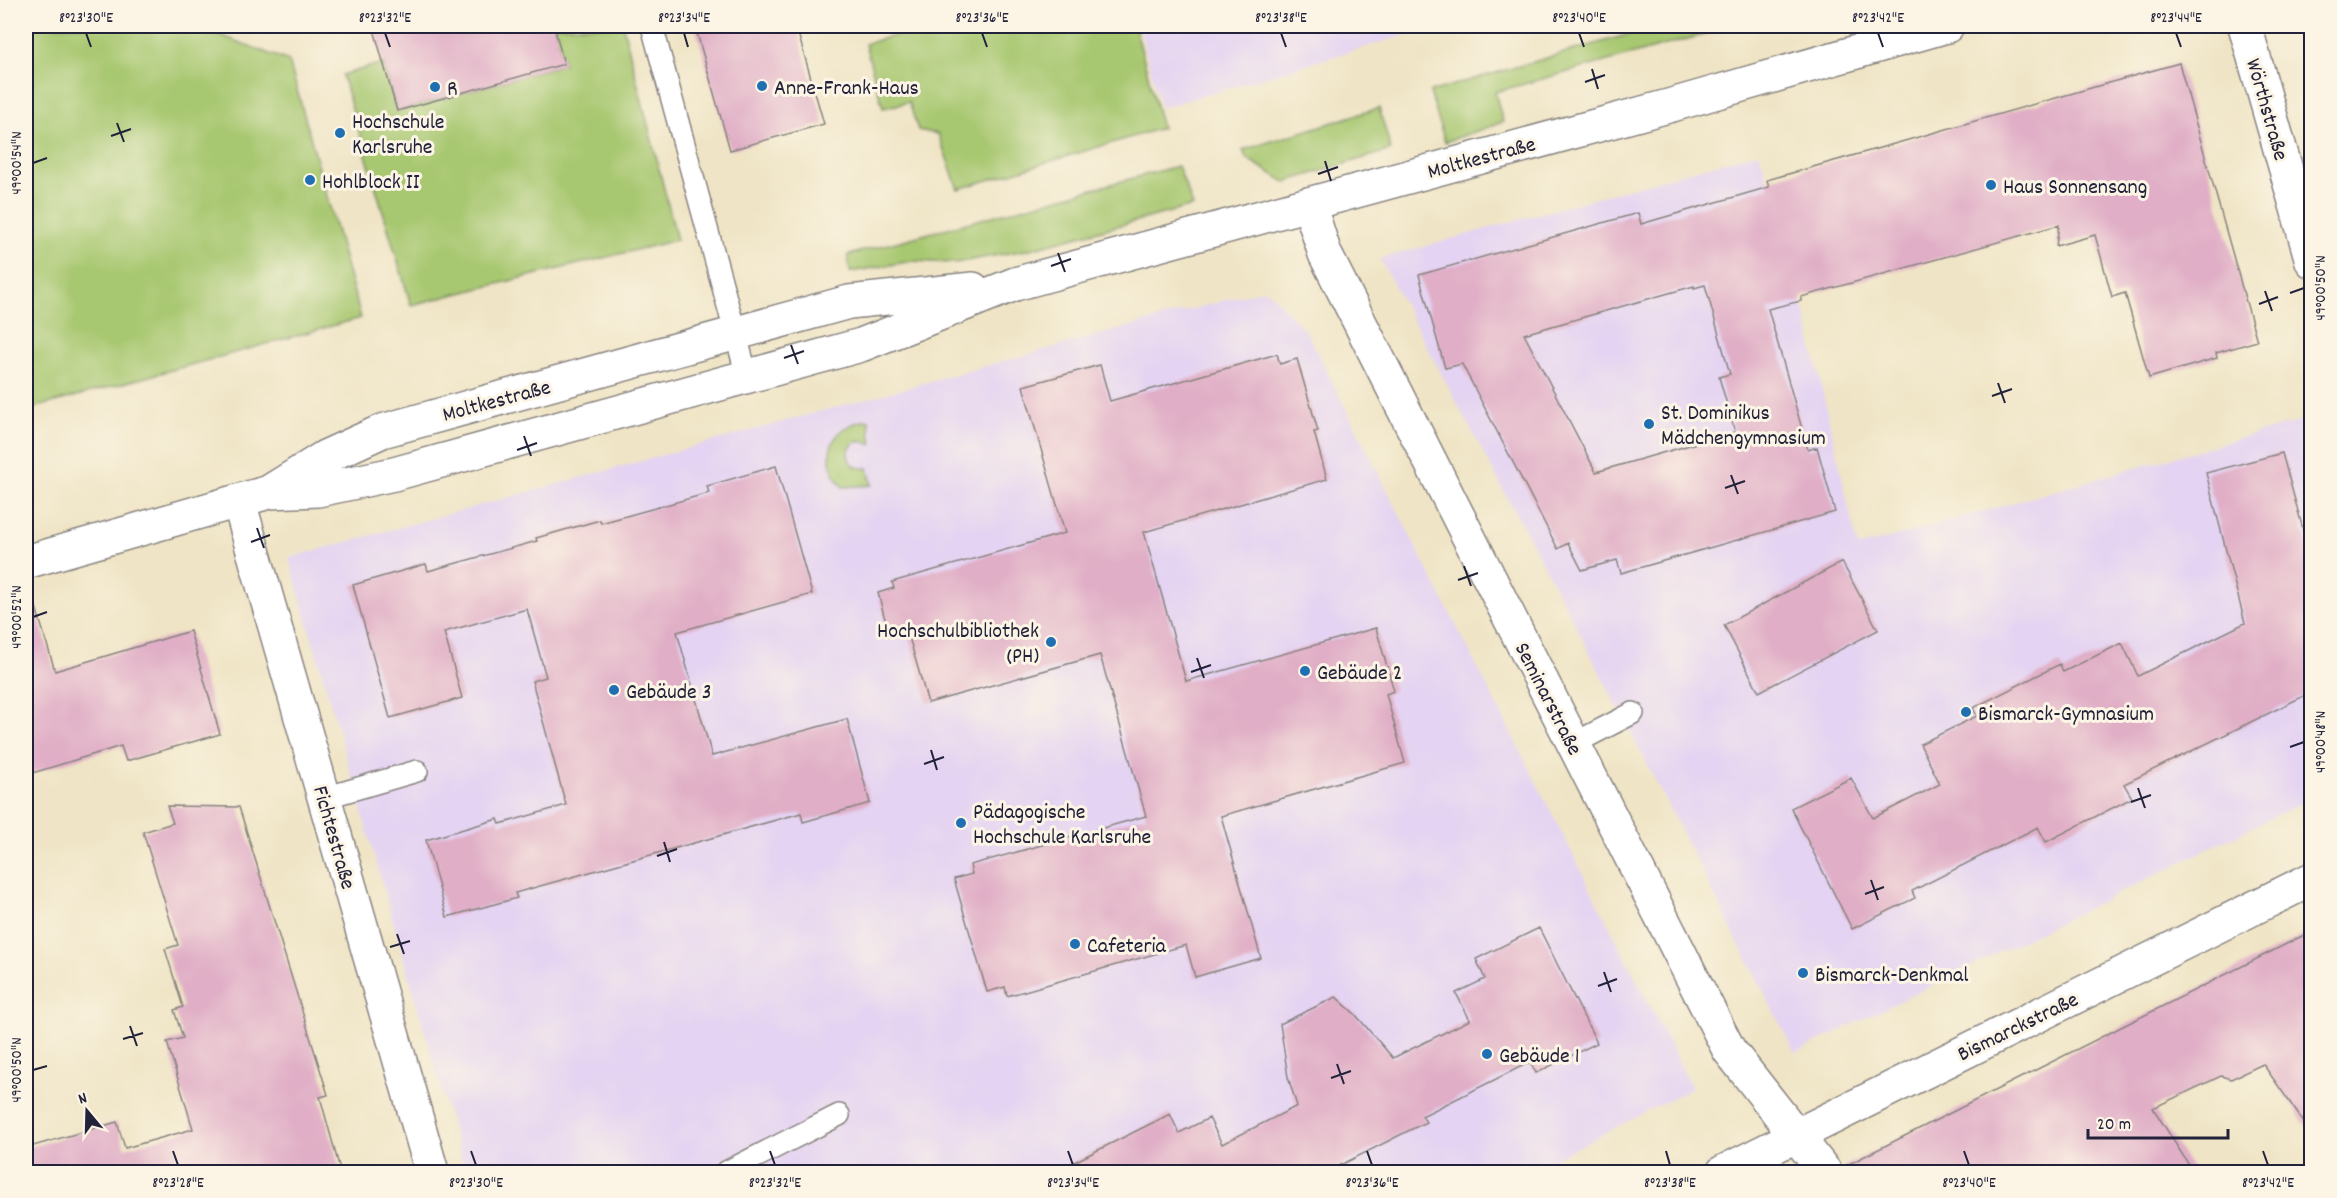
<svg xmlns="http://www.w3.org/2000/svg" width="2337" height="1198" viewBox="0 0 2337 1198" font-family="Dekko,sans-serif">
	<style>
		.built { fill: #e4d3f2 }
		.green { fill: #a7c76f; stroke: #647455; stroke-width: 1.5 }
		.building { fill: #e0aec6; fill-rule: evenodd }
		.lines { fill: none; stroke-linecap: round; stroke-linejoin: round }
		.lane-casing { stroke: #888380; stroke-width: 24 }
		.street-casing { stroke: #888380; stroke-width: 36 }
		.secondary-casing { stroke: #888380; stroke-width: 36 }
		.lane { stroke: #fff; stroke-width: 21 }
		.street { stroke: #fff; stroke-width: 33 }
		.secondary { stroke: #fff; stroke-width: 33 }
		.ticks { fill: none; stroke: #22223b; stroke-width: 2 }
		.poi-dot { fill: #1f6fb2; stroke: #fcf5e5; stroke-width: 2 }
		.labels { text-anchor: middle; stroke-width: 6; stroke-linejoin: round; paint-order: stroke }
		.poi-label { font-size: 22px; fill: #22223b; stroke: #fcf5e5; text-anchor: start }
		.street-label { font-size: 22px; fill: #22223b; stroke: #fcf5e5 }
		.neatline { fill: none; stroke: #22223b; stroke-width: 2 }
		.ticks-label { font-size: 15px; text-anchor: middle; fill: #22223b }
	</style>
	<rect width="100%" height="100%" fill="#fcf5e5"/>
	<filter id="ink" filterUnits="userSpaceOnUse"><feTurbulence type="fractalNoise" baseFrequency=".0167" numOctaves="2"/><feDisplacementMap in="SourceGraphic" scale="12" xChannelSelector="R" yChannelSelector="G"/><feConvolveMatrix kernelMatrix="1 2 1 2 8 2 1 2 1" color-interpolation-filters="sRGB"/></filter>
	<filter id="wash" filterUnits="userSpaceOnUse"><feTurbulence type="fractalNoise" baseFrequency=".008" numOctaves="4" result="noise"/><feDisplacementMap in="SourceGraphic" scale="24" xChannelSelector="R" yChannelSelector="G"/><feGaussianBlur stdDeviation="1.35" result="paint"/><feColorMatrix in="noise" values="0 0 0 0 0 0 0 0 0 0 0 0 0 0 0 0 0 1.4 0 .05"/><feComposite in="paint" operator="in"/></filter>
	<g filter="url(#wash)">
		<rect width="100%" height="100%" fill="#efe4c5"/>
		<path class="built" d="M 1139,26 L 1435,26 L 1161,108 Z
			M 1759,152 L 1801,297 L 1858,547 L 2311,418 L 2311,798 L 1795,1053 L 1576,626 L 1380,259 Z
			M 1266,289 L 1307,333 L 1692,1088 L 1529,1172 L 465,1172 L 289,558 Z"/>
		<path class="green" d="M 26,26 L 196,26 L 289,61 L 361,318 L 26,410 Z
			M 554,26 L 623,26 L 677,240 L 411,305 L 342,75 L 383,63 L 397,111 L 564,64 Z
			M 926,26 L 1051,26 L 1053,32 L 1075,26 L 1135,26 L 1162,128 L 958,189 L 938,134 L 918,130 L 909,102 L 883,108 L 865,44 Z
			M 1657,26 L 1735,26 L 1495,92 L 1503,122 L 1445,142 L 1430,92 Z
			M 1379,108 L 1391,150 L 1285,182 L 1246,158 L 1243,150 Z
			M 1178,166 L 1193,206 L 1026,250 L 955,263 L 912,261 L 850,272 L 848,255 Z
			M 869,420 L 872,445 C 846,429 837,472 868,468 L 872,485 L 843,487 C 817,459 831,424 869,420 Z"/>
		<g id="blocks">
			<path class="building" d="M 373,26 L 554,26 L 564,64 L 397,111 Z
				M 695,26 L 796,26 L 824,124 L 730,150 Z
				M 2179,63 L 2257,341 L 2216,353 L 2217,358 L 2149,378 L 2125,293 L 2112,297 L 2095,235 L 2056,246 L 2059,225 L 1801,297 L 1801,301 L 1768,309 L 1808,450 L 1817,447 L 1835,512 L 1621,573 L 1617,560 L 1582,570 L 1568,543 L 1558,549 L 1462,364 L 1445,368 L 1419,275 L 1638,213 L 1641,224 L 1769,187 L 1767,180 ZM 1705,285 L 1730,374 L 1719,377 L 1735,432 L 1596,472 L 1524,334 L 1694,286 L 1694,288 Z
				M 1277,354 L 1280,364 L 1297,359 L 1318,431 L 1314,432 L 1327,479 L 1144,532 L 1186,681 L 1376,628 L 1394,691 L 1386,694 L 1405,763 L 1221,816 L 1261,958 L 1195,977 L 1186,945 L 1007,996 L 1005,987 L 987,992 L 954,879 L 972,874 L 970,865 L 1146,816 L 1100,655 L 928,703 L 907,630 L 889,634 L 878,593 L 894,588 L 892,582 L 1065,533 L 1023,386 L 1100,365 L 1110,401 Z
				M 2282,453 L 2312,562 L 2312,692 L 2124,784 L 2132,798 L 2046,842 L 2038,827 L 1912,891 L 1915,898 L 1852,929 L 1791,808 L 1851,778 L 1873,818 L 1940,784 L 1920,744 L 1977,716 L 1973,708 L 2060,664 L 2063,672 L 2122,643 L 2138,676 L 2245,623 L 2206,473 Z
				M 776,466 L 812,594 L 677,632 L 712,756 L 847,719 L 870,803 L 803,822 L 801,813 L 515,893 L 517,898 L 447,917 L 426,840 L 498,819 L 500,824 L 566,805 L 532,681 L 546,677 L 527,609 L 444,632 L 462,698 L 390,718 L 353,585 L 426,564 L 428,571 L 537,541 L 536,538 L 600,520 L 601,523 L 709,493 L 707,486 Z
				M 1842,562 L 1878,630 L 1759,692 L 1724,625 Z
				M 35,604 L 55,671 L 190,631 L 220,734 L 126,761 L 121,746 L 26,775 L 26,605 Z
				M 167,806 L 239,807 L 328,1095 L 320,1097 L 341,1173 L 26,1173 L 26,1148 L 117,1122 L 125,1148 L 193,1129 L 167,1042 L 183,1038 L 174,1010 L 183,1007 L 165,949 L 178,945 L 143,832 L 173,823 Z
				M 1539,928 L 1597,1043 L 1536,1073 L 1530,1062 L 1422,1116 L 1426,1122 L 1325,1173 L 1052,1173 L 1170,1114 L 1179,1133 L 1209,1118 L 1222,1144 L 1297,1106 L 1288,1077 L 1280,1024 L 1336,997 L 1355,1014 L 1393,1058 L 1470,1020 L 1456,993 L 1485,979 L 1476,959 Z
				M 2312,931 L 2312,1134 L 2263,1064 L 2231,1079 L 2221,1076 L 2153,1108 L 2194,1173 L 1843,1173 L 1843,1167 Z"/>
		</g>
	</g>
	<g filter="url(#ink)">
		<use href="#blocks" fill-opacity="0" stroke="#888380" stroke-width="1.5"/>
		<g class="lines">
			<defs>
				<path id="lane" d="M 652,26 L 747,376
					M 1573,744 L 1633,713
					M 324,798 L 417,771
					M 726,1172 L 839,1115"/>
				<path id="street" d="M 2245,26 L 2312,261
					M 1309,204 L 1325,254 L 1729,1050 L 1825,1172
					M 239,502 L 432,1172
					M 1723,1172 L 2312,879"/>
				<path id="secondary" d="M 269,492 L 318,490 L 394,474 L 861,345 L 1015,284 L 1672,105 L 1947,26
					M 26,562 L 269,492 L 325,457 L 382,431 L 849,302 L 973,289"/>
			</defs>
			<use href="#lane" class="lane-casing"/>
			<use href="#street" class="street-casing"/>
			<use href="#secondary" class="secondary-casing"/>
			<use href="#lane" class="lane"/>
			<use href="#street" class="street"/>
			<use href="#secondary" class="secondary"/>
		</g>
	</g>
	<path class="ticks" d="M 86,33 L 91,47M 385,33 L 390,47M 684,33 L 688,47M 982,33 L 987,47M 1281,33 L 1286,47M 1579,33 L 1584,47M 1878,33 L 1883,47M 2176,33 L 2181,47M 1592,69 L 1598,89M 1585,82 L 1605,75M 117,123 L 124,142M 111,136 L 131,129M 1325,161 L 1331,181M 33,163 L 47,158M 1318,174 L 1338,167M 1058,253 L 1065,272M 1051,266 L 1071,259M 2265,291 L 2272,311M 2290,293 L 2304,288M 2259,304 L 2278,297M 791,345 L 798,364M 784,358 L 804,351M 1998,383 L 2005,403M 1992,396 L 2012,389M 524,436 L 531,456M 517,450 L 537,443M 1731,475 L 1738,494M 1725,488 L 1745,481M 257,528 L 264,548M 251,542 L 270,535M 1464,566 L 1471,586M 1458,580 L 1478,573M 33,617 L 47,612M 1197,658 L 1204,678M 1191,672 L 1211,665M 2290,747 L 2304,742M 931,750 L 937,770M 924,764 L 944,757M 2138,788 L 2145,808M 2131,802 L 2151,795M 664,842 L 670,862M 657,856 L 677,849M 1871,880 L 1878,900M 1865,894 L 1884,887M 397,934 L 404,954M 390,947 L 410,941M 1604,972 L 1611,992M 1598,986 L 1617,979M 130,1026 L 137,1046M 123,1039 L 143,1033M 1337,1064 L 1344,1084M 33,1070 L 47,1066M 1331,1078 L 1351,1071M 173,1151 L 178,1165M 471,1151 L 476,1165M 770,1151 L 775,1165M 1068,1151 L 1073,1165M 1367,1151 L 1372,1165M 1666,1151 L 1670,1165M 1964,1151 L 1969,1165M 2263,1151 L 2268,1165"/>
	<g class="poi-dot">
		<circle cx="762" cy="86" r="6"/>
		<circle cx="435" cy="87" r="6"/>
		<circle cx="340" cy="133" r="6"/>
		<circle cx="310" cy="180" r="6"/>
		<circle cx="1991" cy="185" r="6"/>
		<circle cx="1649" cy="424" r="6"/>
		<circle cx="1051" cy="642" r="6"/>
		<circle cx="1305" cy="671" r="6"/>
		<circle cx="614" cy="690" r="6"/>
		<circle cx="1966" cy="712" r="6"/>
		<circle cx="961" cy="823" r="6"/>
		<circle cx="1075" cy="944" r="6"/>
		<circle cx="1803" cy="973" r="6"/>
		<circle cx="1487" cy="1054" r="6"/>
	</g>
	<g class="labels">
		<g class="poi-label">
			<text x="774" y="94">Anne-Frank-Haus</text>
			<text x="447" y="95">R</text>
			<text x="352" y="128">Hochschule<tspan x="352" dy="25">Karlsruhe</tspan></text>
			<text x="322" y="188">Hohlblock II</text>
			<text x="2003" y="193">Haus Sonnensang</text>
			<text x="1661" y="419">St. Dominikus<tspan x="1661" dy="25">Mädchengymnasium</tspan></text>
			<text x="1039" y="637" text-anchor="end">Hochschulbibliothek<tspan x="1039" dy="25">(PH)</tspan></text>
			<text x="1317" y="679">Gebäude 2</text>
			<text x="626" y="698">Gebäude 3</text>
			<text x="1978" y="720">Bismarck-Gymnasium</text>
			<text x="973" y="818">Pädagogische<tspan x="973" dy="25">Hochschule Karlsruhe</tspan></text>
			<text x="1087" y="952">Cafeteria</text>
			<text x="1815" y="981">Bismarck-Denkmal</text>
			<text x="1499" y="1062">Gebäude 1</text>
		</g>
		<g class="street-label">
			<text transform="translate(2269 109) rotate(74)" y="8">Wörthstraße</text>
			<text transform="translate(1481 156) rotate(-15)" y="8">Moltkestraße</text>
			<text transform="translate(496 399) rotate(-15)" y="8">Moltkestraße</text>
			<text transform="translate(1550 698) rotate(63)" y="8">Seminarstraße</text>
			<text transform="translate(336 837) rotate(74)" y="8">Fichtestraße</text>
			<text transform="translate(2017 1025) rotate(-26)" y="8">Bismarckstraße</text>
		</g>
	</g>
	<rect width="2337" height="1198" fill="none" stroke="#fcf5e5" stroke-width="66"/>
	<g transform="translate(87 1111) rotate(341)" stroke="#fcf5e5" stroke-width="4.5" paint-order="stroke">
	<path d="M0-4.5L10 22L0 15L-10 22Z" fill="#22223b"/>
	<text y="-9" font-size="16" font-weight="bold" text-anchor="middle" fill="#22223b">N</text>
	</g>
	<path d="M2088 1129v9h140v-9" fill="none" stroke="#22223b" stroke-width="3"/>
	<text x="2097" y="1129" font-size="18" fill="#22223b" stroke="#fcf5e5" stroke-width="4.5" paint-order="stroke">20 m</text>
	<rect x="33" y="33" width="2271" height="1132" class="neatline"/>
	<g class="ticks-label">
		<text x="86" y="22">8°23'30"E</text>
		<text x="385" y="22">8°23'32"E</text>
		<text x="684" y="22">8°23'34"E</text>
		<text x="982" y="22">8°23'36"E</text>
		<text x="1281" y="22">8°23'38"E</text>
		<text x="1579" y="22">8°23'40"E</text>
		<text x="1878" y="22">8°23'42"E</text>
		<text x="2176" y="22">8°23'44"E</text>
		<text transform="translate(16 163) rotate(-90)" y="5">49°00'54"N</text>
		<text transform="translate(2320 288) rotate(-90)" y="5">49°00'50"N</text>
		<text transform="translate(16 617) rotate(-90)" y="5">49°00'52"N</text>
		<text transform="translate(2320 742) rotate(-90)" y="5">49°00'48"N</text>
		<text transform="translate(16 1070) rotate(-90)" y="5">49°00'50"N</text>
		<text x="178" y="1187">8°23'28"E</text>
		<text x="476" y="1187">8°23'30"E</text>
		<text x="775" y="1187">8°23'32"E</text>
		<text x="1073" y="1187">8°23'34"E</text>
		<text x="1372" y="1187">8°23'36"E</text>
		<text x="1670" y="1187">8°23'38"E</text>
		<text x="1969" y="1187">8°23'40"E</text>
		<text x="2268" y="1187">8°23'42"E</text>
	</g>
</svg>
